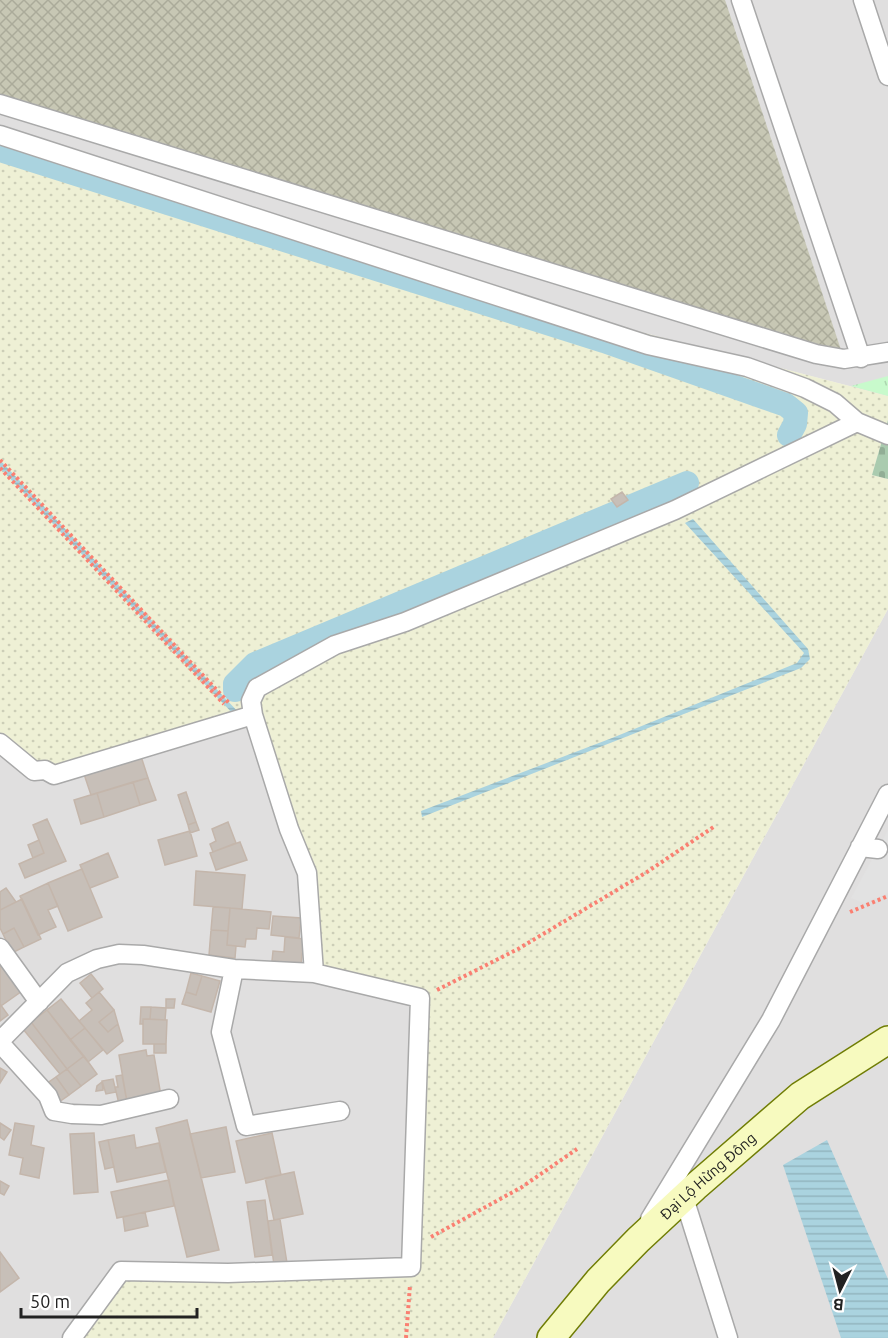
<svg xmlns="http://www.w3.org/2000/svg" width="888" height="1338" viewBox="0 0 888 1338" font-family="Ubuntu,sans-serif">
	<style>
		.residential { fill: #e0dfdf }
		.construction { fill: url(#construction-cross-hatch) }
		.farmland { fill: url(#farmland-dots) }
		.cemetery { fill: url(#cemetery-stones) }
		.park { fill: url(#park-tufts) }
		.parking { fill: #e2e2e2 }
		.water { fill: url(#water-rules) }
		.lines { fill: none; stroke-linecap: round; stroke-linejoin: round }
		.canal { stroke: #aad3df; stroke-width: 24 }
		.building { fill: #c7bfb8; stroke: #c4b6ab; stroke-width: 1.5 }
		.street-casing { stroke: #a9a9a9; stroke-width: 21 }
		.secondary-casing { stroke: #707d05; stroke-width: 30 }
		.path { stroke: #fa8072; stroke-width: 4; stroke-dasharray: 3 3; stroke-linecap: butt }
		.street { stroke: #fff; stroke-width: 18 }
		.secondary { stroke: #f7fabf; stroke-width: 27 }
		.labels { text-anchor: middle; stroke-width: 4.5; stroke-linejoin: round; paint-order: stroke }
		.street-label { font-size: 15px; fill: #222; stroke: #fff }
	</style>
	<defs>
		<pattern id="construction-cross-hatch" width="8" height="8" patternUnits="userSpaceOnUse" patternTransform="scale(1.5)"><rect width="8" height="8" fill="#c7c7b4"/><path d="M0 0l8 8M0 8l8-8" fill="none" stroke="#abab9a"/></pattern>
		<pattern id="farmland-dots" width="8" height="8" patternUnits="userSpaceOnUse" patternTransform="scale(1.5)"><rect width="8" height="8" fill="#eef0d5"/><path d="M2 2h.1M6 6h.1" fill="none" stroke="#ccceb7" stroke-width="1.8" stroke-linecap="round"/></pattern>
		<pattern id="cemetery-stones" width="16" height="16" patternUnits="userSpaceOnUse" patternTransform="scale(1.5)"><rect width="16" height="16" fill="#aacbaf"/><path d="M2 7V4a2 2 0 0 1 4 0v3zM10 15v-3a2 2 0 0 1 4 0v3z" fill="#92ae96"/></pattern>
		<pattern id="park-tufts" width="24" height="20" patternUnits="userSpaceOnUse" patternTransform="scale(1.5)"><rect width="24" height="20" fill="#c8facc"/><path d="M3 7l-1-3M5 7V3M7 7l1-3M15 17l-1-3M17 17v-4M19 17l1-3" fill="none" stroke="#acd6af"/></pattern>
		<pattern id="water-rules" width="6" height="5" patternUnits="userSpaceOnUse" patternTransform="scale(1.5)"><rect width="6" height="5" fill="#aad3df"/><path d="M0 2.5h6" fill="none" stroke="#92b5bf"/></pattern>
	</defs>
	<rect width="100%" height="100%" fill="#f2efe9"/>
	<path class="residential" d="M 0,0 L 888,0 L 888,396 L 637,331 L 0,125 Z
		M 888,609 L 888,1338 L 493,1338 L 543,1246 Z
		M 253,715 L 420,998 L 411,1267 L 72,1338 L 0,1338 L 0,743 Z"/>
	<path class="construction" d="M 0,0 L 725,0 L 844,359 L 0,104 Z"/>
	<path class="farmland" d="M 0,125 L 637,331 L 888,396 L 888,420 L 872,475 L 888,479 L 888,609 L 493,1338 L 72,1338 L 121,1271 L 411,1266 L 420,999 L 314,973 L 311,917 L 253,716 L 54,775 L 0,743 Z"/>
	<path class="cemetery" d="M 888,420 L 888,479 L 872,475 Z"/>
	<path class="park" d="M 888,376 L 888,396 L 851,386 Z"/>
	<path class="parking" d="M 888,830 L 888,893 L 864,903 L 851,898 Z"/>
	<path class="water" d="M 0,460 L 241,715 L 236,717 L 0,468 Z
		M 693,519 L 808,649 L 810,659 L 801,668 L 422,817 L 421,811 L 612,738 L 797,663 L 804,653 L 685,523 Z
		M 827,1140 L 888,1279 L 888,1338 L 841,1338 L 783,1165 Z"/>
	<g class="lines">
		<path class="canal" d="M 0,150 L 604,341 L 786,405 L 796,413 L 795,424 L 789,435
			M 235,690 L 235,684 L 255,664 L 687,483"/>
	</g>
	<path class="building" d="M 622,492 L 628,500 L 617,507 L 611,499 Z
		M 139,750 L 148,778 L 91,795 L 82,768 Z
		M 148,778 L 156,800 L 140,805 L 133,782 Z
		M 133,782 L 140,805 L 104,817 L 97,793 Z
		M 186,792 L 196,822 L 188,825 L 178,795 Z
		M 97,793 L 104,817 L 81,824 L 74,800 Z
		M 47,819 L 66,861 L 25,878 L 19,864 L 44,853 L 33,825 Z
		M 196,822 L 199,830 L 190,833 L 188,825 Z
		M 228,822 L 236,843 L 213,852 L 210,844 L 216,841 L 212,829 Z
		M 190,831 L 197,856 L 165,865 L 158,840 Z
		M 39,840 L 44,853 L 33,858 L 28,845 Z
		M 240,842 L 247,860 L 216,870 L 210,853 Z
		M 108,853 L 118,877 L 90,888 L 80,865 Z
		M 82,869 L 102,917 L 68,931 L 48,883 Z
		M 196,871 L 245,875 L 242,909 L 194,905 Z
		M 48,883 L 58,906 L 48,910 L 56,927 L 38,935 L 20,896 Z
		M 6,888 L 16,902 L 0,910 L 0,892 Z
		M 22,899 L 41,939 L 24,947 L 14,928 L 3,934 L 0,928 L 0,910 Z
		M 213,907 L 230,908 L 228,931 L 211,930 Z
		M 230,908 L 271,912 L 269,929 L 257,928 L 256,939 L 246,939 L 245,947 L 227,945 Z
		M 273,916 L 301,918 L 299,938 L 271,935 Z
		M 14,928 L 24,947 L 12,953 L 3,934 Z
		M 211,930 L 228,931 L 227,945 L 236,946 L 235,958 L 209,955 Z
		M 285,937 L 304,939 L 301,964 L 272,961 L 273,951 L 284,952 Z
		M 0,953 L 29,986 L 1,1006 L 0,1004 Z
		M 191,973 L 202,976 L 196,995 L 186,992 Z
		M 91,974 L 103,989 L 92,998 L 80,983 Z
		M 202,976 L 220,981 L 211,1012 L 182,1004 L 186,992 L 196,995 Z
		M 99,992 L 114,1010 L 99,1022 L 108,1032 L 118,1024 L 123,1041 L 107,1054 L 79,1021 L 92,1010 L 86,1003 Z
		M 61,999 L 85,1028 L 70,1040 L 47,1010 Z
		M 166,999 L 175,999 L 174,1008 L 166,1008 Z
		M 0,1004 L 8,1015 L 0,1021 Z
		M 141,1007 L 151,1007 L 150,1019 L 143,1019 L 143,1024 L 140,1024 Z
		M 151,1007 L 166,1008 L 165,1020 L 150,1019 Z
		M 47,1010 L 84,1056 L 67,1069 L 31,1022 Z
		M 114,1010 L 118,1024 L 108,1032 L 99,1022 Z
		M 143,1019 L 167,1020 L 166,1044 L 143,1044 Z
		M 31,1022 L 67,1069 L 60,1074 L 23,1029 Z
		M 85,1028 L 103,1050 L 88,1062 L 70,1040 Z
		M 154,1044 L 166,1044 L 166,1053 L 154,1053 Z
		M 146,1050 L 147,1056 L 154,1055 L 161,1096 L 127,1102 L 119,1055 Z
		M 84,1056 L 97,1074 L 81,1086 L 67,1069 Z
		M 0,1068 L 7,1072 L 0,1083 Z
		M 67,1069 L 81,1086 L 69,1095 L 56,1077 Z
		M 122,1075 L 127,1102 L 119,1104 L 115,1087 L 118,1087 L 116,1076 Z
		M 56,1077 L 69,1095 L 59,1102 L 46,1084 Z
		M 113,1079 L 116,1092 L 106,1094 L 102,1081 Z
		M 102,1082 L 103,1090 L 96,1091 L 97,1086 Z
		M 187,1120 L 219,1250 L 187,1257 L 156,1128 Z
		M 0,1123 L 11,1130 L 4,1140 L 0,1137 Z
		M 15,1123 L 34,1126 L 31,1145 L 44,1148 L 39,1178 L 20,1174 L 23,1158 L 9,1155 Z
		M 226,1127 L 235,1172 L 201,1178 L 190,1134 Z
		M 94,1133 L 98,1192 L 74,1194 L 70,1134 Z
		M 272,1133 L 281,1175 L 246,1183 L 236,1141 Z
		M 134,1135 L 136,1148 L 159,1143 L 166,1172 L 117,1182 L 108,1140 Z
		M 108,1140 L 114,1167 L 105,1169 L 99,1142 Z
		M 294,1172 L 303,1214 L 274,1220 L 265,1178 Z
		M 169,1180 L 174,1206 L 117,1218 L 111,1192 Z
		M 0,1181 L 9,1186 L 4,1195 L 0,1193 Z
		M 265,1200 L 272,1255 L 255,1257 L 247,1202 Z
		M 145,1212 L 148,1226 L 125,1231 L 123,1217 Z
		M 280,1219 L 287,1263 L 274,1265 L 268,1221 Z
		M 0,1252 L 19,1278 L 0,1292 Z"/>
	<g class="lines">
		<defs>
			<path id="street" d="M 741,0 L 861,358
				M 863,0 L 888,76
				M 0,104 L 816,354 L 844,359 L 888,352
				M 0,135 L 648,345 L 747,367 L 805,388 L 835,403 L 857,422
				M 0,743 L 34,771 L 45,770 L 54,775 L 253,715
				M 860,847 L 878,849
				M 0,948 L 39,1002
				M 234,969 L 221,1032 L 246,1126 L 340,1111
				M 314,973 L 307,873 L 289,829 L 253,715 L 251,701 L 257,688 L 335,645 L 405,622 L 675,510 L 857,422 L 888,435
				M 0,1041 L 67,973 L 97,959 L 119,954 L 143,955 L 234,969 L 314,973 L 420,998 L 411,1267 L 228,1273 L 121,1271 L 72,1338
				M 0,1043 L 48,1096 L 54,1111 L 72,1114 L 101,1115 L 169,1099
				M 684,1198 L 728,1338
				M 650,1219 L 771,1020 L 888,794"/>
			<g id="secondary">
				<path id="s1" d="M 551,1338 L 598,1281 L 638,1240 L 695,1187 L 800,1096 L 888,1040"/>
			</g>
		</defs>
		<use href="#street" class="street-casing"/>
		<use href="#secondary" class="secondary-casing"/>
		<path class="path" d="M 0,460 L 229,703
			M 0,468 L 224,704
			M 850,912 L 888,896
			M 437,990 L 518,949 L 647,872 L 715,826
			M 431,1237 L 522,1187 L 577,1149
			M 406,1338 L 410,1285"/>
		<use href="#street" class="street"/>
		<use href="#secondary" class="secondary"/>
	</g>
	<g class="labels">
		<g class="street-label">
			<text dy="5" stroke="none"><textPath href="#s1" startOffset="226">Đại Lộ Hừng Đông</textPath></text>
		</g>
	</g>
	<g transform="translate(840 1290) rotate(186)" stroke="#ffffff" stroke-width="4.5" paint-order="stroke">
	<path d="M0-4.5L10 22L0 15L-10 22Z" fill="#222222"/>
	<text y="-9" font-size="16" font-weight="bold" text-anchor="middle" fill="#222222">B</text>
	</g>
	<path d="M21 1308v9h176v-9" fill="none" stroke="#222222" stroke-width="3"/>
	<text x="30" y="1308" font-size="18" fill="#222222" stroke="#ffffff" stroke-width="4.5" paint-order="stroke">50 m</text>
</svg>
